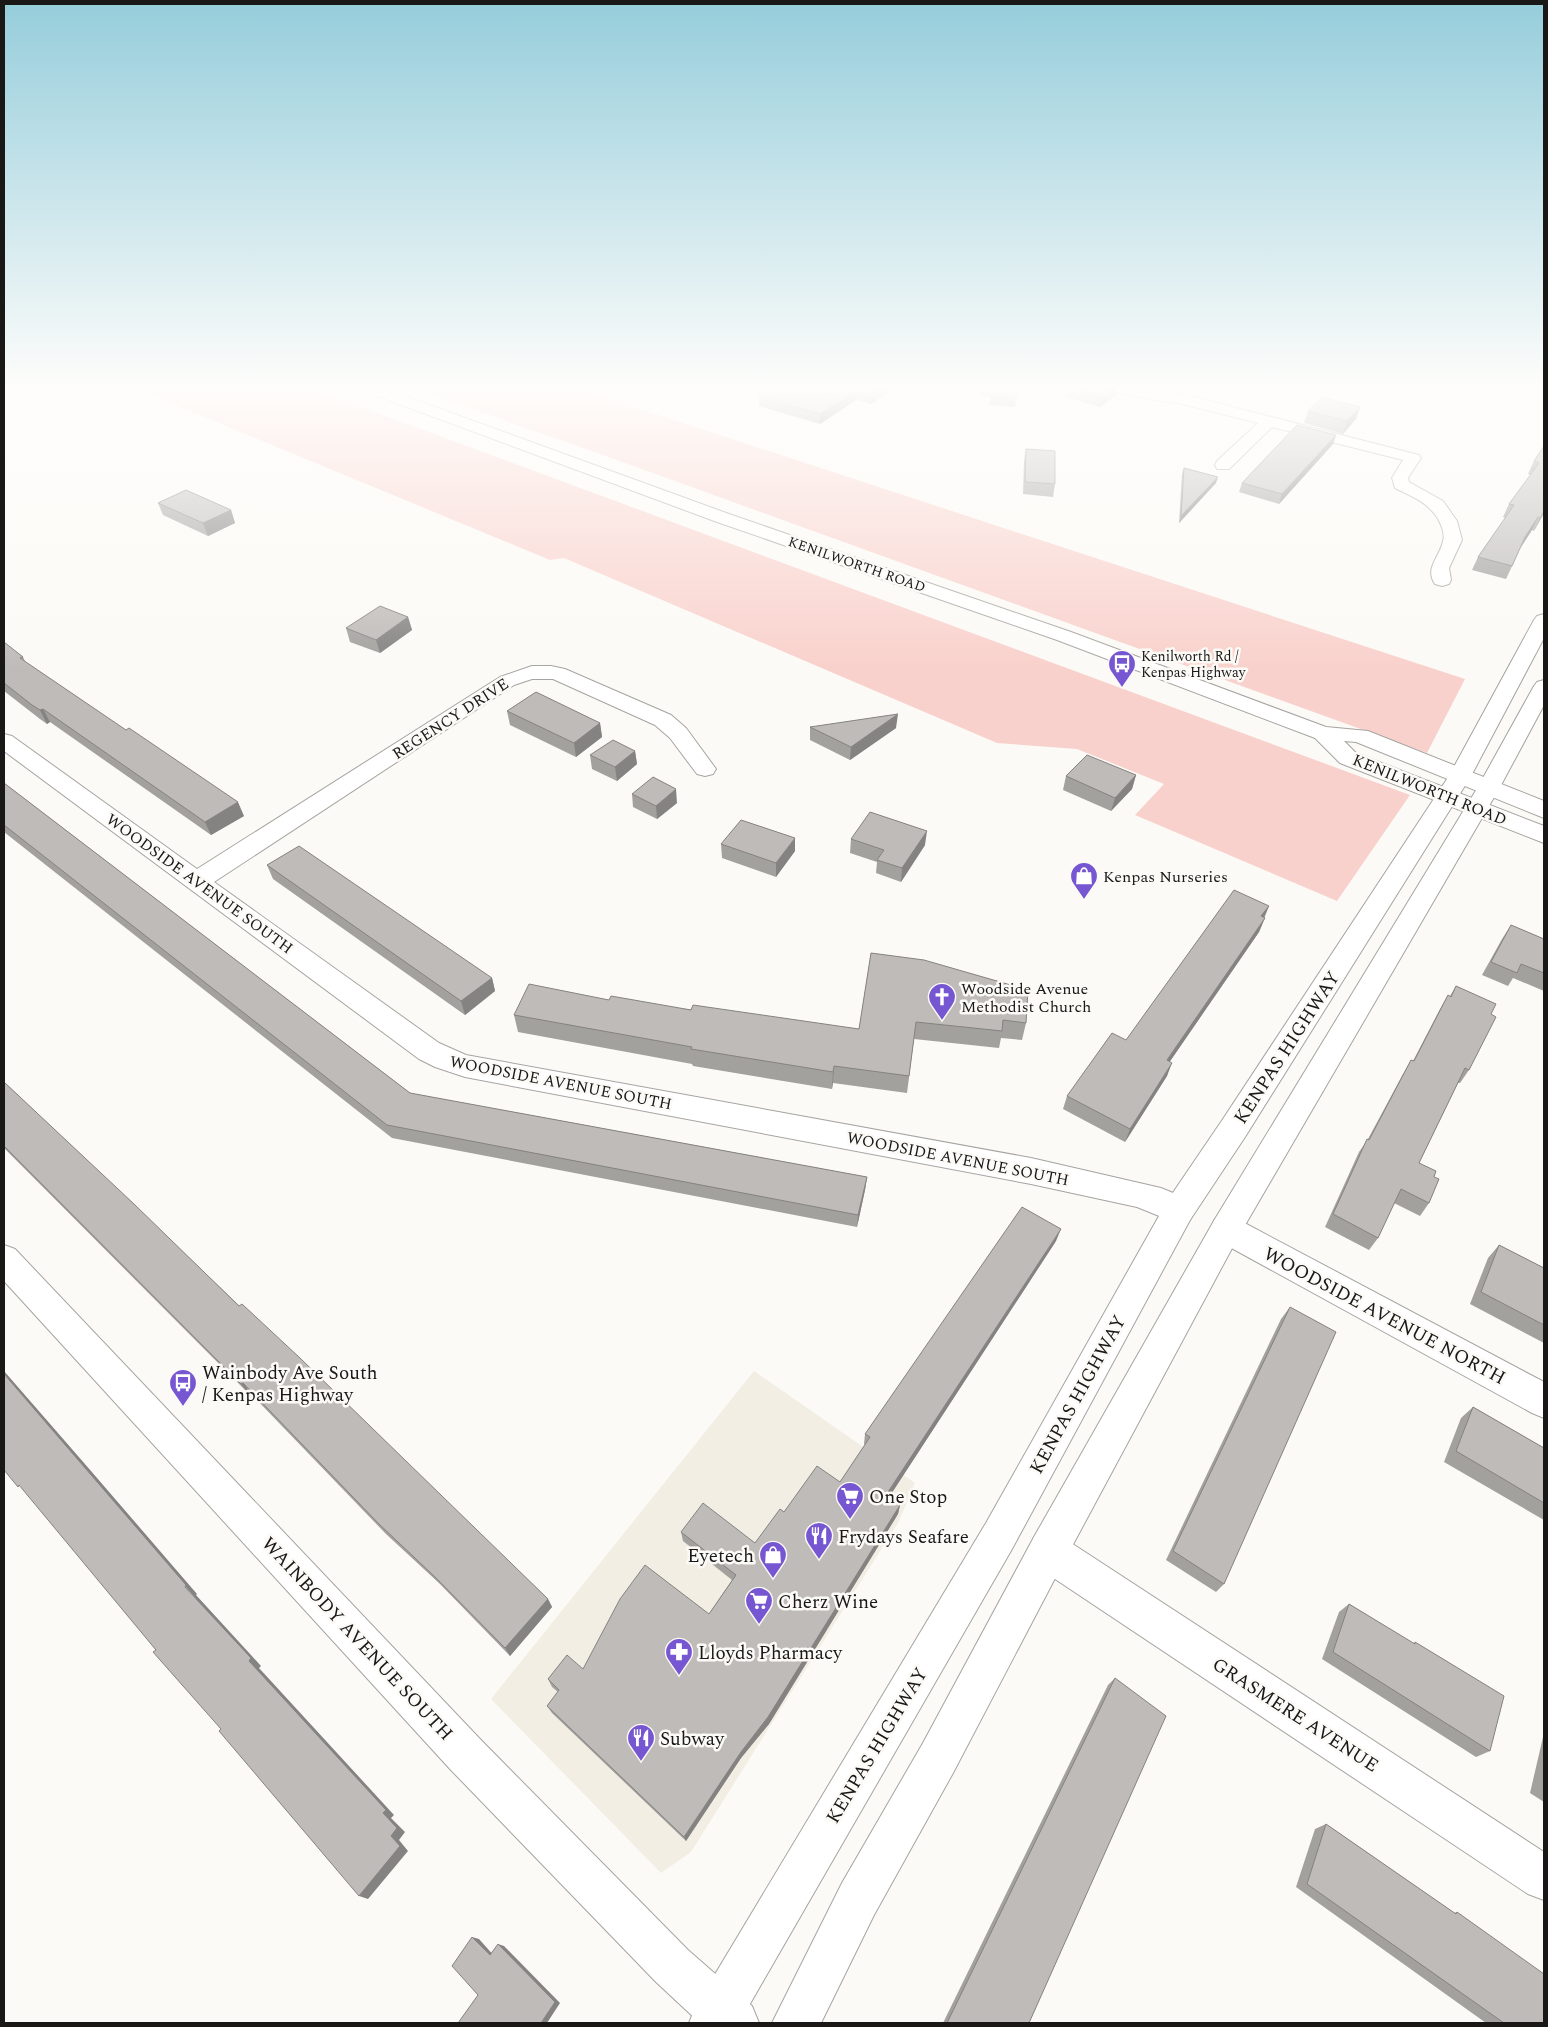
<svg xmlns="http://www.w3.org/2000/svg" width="1548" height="2027" viewBox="0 0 1548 2027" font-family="Spectral,serif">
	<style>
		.built { fill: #f2eee3 }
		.green { fill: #f9d1cc }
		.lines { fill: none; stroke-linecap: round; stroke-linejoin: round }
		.street-casing { stroke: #a6a4a1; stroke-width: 2 }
		.primary-casing { stroke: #a6a4a1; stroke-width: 2 }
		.highway-casing { stroke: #a6a4a1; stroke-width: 2 }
		.street { fill: #fff; fill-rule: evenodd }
		.primary { fill: #fff; fill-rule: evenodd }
		.highway { fill: #fff; fill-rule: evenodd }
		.wall { fill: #a3a19e; fill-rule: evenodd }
		.shaded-wall { fill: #858381 }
		.building { fill: #bebbb8; stroke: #858381 }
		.labels { text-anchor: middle; stroke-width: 5; stroke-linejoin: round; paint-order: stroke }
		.far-street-label { font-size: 14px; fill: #191817; stroke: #fcfaf6 }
		.far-poi-label { font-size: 14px; fill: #191817; stroke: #fcfaf6; text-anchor: start }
		.street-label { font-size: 16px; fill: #191817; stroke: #fcfaf6 }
		.poi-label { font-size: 16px; fill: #191817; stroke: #fcfaf6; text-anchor: start }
		.near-street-label { font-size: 19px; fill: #191817; stroke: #fcfaf6 }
		.near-poi-label { font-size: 19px; fill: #191817; stroke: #fcfaf6; text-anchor: start }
	</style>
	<rect width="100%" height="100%" fill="#fcfaf6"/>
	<path class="built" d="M 754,1371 L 915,1483 L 899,1521 L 691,1852 L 661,1873 L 491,1699 Z"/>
	<path class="green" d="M 127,385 L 302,385 L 1410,795 L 1337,901 L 1135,815 L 1164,784 L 1077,749 L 997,743 L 564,558 L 550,560 Z
		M 403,385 L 567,385 L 1465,679 L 1427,753 L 592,451 Z"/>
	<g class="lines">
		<defs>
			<path id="street" d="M 823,385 L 840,385 L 823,398 L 813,398 L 810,395 Z
				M 1085,385 L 1122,385 L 1182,394 L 1419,455 L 1421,458 L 1408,478 L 1409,482 L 1443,501 L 1457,521 L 1462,540 L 1449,568 L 1451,580 L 1449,584 L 1442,586 L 1435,584 C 1424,568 1440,557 1443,541 C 1446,532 1438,516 1431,510 C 1423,500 1406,494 1395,488 L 1392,478 L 1403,460 L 1272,427 L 1229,469 L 1217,469 L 1215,465 L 1217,461 L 1258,423 L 1182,404 L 1092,389 L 1087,388 Z
				M 532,666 L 551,666 L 565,669 L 671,715 L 686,728 L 716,769 L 713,774 L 705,776 L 697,774 L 670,738 L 655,725 L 553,679 L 532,679 L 514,685 L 214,882 L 439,1043 L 466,1055 L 1031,1158 L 1161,1188 L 1190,1200 L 1195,1210 L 1190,1220 L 1179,1224 L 1137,1207 L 1031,1184 L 465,1077 L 435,1067 L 419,1059 L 4,751 L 4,734 L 12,736 L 197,869 L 500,677 Z
				M 1226,1215 L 1237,1219 L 1544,1382 L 1544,1418 L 1532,1413 L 1215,1239 L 1210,1229 L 1215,1219 Z
				M 4,1245 L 15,1249 L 480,1739 L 688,1950 L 752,2006 L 759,2023 L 700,2023 L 656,1982 L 450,1769 L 4,1281 Z
				M 1048,1532 L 1062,1537 L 1544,1852 L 1544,1900 L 1528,1894 L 1034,1565 L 1029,1551 L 1034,1537 Z"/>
			<path id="primary" d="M 354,385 L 375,385 L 729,514 L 1071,632 L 1326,727 L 1368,731 L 1544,801 L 1544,818 L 1356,742 L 1344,741 L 1356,753 L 1544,826 L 1544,843 L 1340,763 L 1315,738 L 1057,640 L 717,522 L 356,388 Z"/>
			<path id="highway" d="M 1544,614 L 1544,638 L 1471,776 L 1245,1137 L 1190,1220 L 1012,1549 L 739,2023 L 689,2023 L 696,2006 L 986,1523 L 1168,1200 L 1223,1119 L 1449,776 L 1534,620 L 1537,616 Z
				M 1544,680 L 1544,705 L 1500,787 L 1237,1239 L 1062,1565 L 953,1773 L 874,1915 L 821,2023 L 772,2023 L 842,1883 L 923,1743 L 1034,1537 L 1215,1219 L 1478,787 L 1534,686 L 1537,682 Z"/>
		</defs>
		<use href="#street" class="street-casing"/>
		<use href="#primary" class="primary-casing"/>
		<use href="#highway" class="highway-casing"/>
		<use href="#street" class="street"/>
		<use href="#primary" class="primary"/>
		<use href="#highway" class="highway"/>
	</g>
	<path class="wall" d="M 778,385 L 899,385 L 871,404 L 856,400 L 820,424 L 759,406 L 759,396 ZM 808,385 L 835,393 L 830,395 L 802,387 Z
		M 981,385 L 1018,385 L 1015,407 L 989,405 L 990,397 L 981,396 Z
		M 1069,385 L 1116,395 L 1100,407 L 1067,397 Z
		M 1504,385 L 1522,385 L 1520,388 Z
		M 1360,407 L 1356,419 L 1343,434 L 1304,423 L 1308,411 Z
		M 1336,435 L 1333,444 L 1279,504 L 1239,492 L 1242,483 Z
		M 1544,446 L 1544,513 L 1534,531 L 1532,530 L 1521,547 L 1506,579 L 1472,570 L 1478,557 L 1506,518 L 1503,517 L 1509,504 L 1531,475 L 1528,474 L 1534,461 Z
		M 1026,449 L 1055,484 L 1053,497 L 1023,494 L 1024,461 Z
		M 1184,468 L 1216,483 L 1179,523 L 1182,474 Z
		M 158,503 L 231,510 L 235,523 L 208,536 L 163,515 Z
		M 408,617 L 412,630 L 380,653 L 350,642 L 346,628 Z
		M 4,642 L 23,657 L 26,663 L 244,816 L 211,835 L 50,722 L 47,724 L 40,719 L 4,691 Z
		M 507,711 L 600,723 L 602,737 L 576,757 L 510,725 Z
		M 810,727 L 896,728 L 850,760 L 810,740 Z
		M 635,751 L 637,764 L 617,781 L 592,769 L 590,755 Z
		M 1136,775 L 1132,789 L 1111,811 L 1063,790 L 1066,776 Z
		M 4,783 L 410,1093 L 867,1177 L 865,1190 L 857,1227 L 392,1138 L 4,832 Z
		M 632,794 L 677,803 L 657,819 L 633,807 Z
		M 851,839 L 925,845 L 901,882 L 876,873 L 877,862 L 850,853 Z
		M 721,844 L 795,851 L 776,877 L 722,858 Z
		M 267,865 L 492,978 L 495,991 L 465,1015 L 273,879 Z
		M 1269,906 L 1259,932 L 1170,1061 L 1167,1076 L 1125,1142 L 1063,1109 L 1067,1096 L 1126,1040 Z
		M 1511,925 L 1544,939 L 1544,991 L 1513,978 L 1508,986 L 1482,975 L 1502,939 Z
		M 871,953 L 1026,1023 L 1022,1040 L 1001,1038 L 999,1048 L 914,1039 L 907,1093 L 833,1083 L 832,1089 L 693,1066 L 692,1064 L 518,1032 L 514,1015 L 609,1000 L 859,1029 Z
		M 1456,986 L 1491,1014 L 1469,1070 L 1460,1083 L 1458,1083 L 1419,1163 L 1434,1177 L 1429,1203 L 1420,1216 L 1394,1203 L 1378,1238 L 1369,1250 L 1325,1227 L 1359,1152 L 1368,1139 L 1403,1074 L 1411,1060 L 1413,1061 L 1440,1009 L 1448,995 L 1450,996 Z
		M 4,1082 L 548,1599 L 552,1607 L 510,1656 L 440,1584 L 386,1534 L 251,1394 L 250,1395 L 4,1148 Z
		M 1056,1241 L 889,1497 L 900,1505 L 898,1514 L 769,1724 L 741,1758 L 686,1841 L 552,1713 L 547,1706 L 558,1692 L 552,1687 L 548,1679 L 583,1669 L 709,1614 L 732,1580 L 683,1541 L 681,1532 L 755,1543 L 784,1512 L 840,1482 L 865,1445 L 864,1444 L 865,1434 Z
		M 1499,1245 L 1544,1268 L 1544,1343 L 1470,1304 L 1488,1258 Z
		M 1290,1307 L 1224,1584 L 1216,1592 L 1166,1560 L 1281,1319 Z
		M 1473,1407 L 1544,1448 L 1544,1520 L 1444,1462 L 1461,1418 Z
		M 1349,1604 L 1414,1644 L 1415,1642 L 1490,1751 L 1476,1757 L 1322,1659 L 1339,1612 Z
		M 1115,1678 L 1029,2023 L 943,2023 L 1108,1685 Z
		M 1544,1736 L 1544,1802 L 1530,1793 L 1543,1737 Z
		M 1326,1824 L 1454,1913 L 1457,1912 L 1544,2023 L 1486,2023 L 1296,1887 L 1315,1829 Z"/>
	<path class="shaded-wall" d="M 885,385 L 899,385 L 871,404 L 871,394 Z
		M 1116,385 L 1118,385 L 1116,395 L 1100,407 L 1103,395 Z
		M 857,390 L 856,400 L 820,424 L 820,414 Z
		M 1360,407 L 1356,419 L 1343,434 L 1347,421 Z
		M 1336,435 L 1333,444 L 1279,504 L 1282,494 Z
		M 1218,477 L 1216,483 L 1179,523 L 1181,516 Z
		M 231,510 L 235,523 L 208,536 L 203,523 Z
		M 1544,511 L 1544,513 L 1534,531 L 1540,518 Z
		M 1538,517 L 1532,530 L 1519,550 L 1525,537 Z
		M 408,617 L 412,630 L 380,653 L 376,640 Z
		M 43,709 L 50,722 L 47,724 L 40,710 Z
		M 898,714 L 896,728 L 850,760 L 851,747 Z
		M 600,723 L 602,737 L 576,757 L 574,743 Z
		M 635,751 L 637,764 L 617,781 L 615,767 Z
		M 1136,775 L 1132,789 L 1111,811 L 1115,798 Z
		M 676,789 L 677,803 L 657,819 L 656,806 Z
		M 238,802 L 244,816 L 211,835 L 205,822 Z
		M 927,831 L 925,845 L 901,882 L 902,868 Z
		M 795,838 L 795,851 L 776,877 L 776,863 Z
		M 1269,906 L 1263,919 L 1261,916 Z
		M 1265,918 L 1259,932 L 1162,1073 L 1167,1060 Z
		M 492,978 L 495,991 L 465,1015 L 461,1001 Z
		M 1172,1063 L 1167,1076 L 1125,1142 L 1130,1129 Z
		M 834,1066 L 833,1083 L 832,1089 L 833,1072 Z
		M 867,1177 L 865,1190 L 857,1227 L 858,1215 Z
		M 1061,1229 L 1056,1241 L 884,1505 L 886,1495 Z
		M 4,1371 L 91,1471 L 197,1594 L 196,1595 L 261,1666 L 259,1668 L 394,1815 L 391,1818 L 405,1832 L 399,1840 L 408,1851 L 368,1899 L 359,1896 L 249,1661 L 4,1374 Z
		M 243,1383 L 251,1394 L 250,1395 L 241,1384 Z
		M 900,1505 L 898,1514 L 769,1724 L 741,1758 L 686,1841 L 684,1837 Z
		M 548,1599 L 552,1607 L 510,1656 L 505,1648 Z
		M 472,1937 L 479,1939 L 496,1958 L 490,1955 Z
		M 498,1944 L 504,1946 L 560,2003 L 547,2023 L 541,2023 Z"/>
	<path class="building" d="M 778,385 L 800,385 L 802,387 L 830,395 L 836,393 L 840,388 L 838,385 L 885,385 L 871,394 L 857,390 L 820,414 L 759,396 Z
		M 982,385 L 1018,385 L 1017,398 L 990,396 L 991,388 L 982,387 Z
		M 1069,385 L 1116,385 L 1103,395 Z
		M 1322,397 L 1360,407 L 1347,421 L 1308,411 Z
		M 1297,425 L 1336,435 L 1282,494 L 1242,483 Z
		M 1544,446 L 1544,511 L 1540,518 L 1538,517 L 1525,537 L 1512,566 L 1478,557 L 1514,505 L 1509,504 L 1539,463 L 1534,461 Z
		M 1026,449 L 1055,451 L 1055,484 L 1025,482 Z
		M 1184,468 L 1218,477 L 1181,516 Z
		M 186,490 L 231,510 L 203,523 L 158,503 Z
		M 380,606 L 408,617 L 376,640 L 346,628 Z
		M 4,642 L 23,657 L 20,658 L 126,730 L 129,728 L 238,802 L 205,822 L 43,709 L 40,710 L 32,705 L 4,683 Z
		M 536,692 L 600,723 L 574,743 L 507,711 Z
		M 898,714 L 851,747 L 810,727 Z
		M 613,740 L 635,751 L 615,767 L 590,755 Z
		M 1087,755 L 1136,775 L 1115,798 L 1066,776 Z
		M 653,777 L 676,789 L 656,806 L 632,794 Z
		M 4,783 L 410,1093 L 867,1177 L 858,1215 L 387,1125 L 4,825 Z
		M 870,812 L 927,831 L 902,868 L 877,860 L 884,850 L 851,839 Z
		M 741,820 L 795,838 L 776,863 L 721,844 Z
		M 299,846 L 492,978 L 461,1001 L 267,865 Z
		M 1234,890 L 1269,906 L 1261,916 L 1265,918 L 1167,1060 L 1172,1063 L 1130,1129 L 1067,1096 L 1112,1033 L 1126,1040 Z
		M 1511,925 L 1544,939 L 1544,973 L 1521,964 L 1517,973 L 1491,962 Z
		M 871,953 L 924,960 L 1028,990 L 1026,1023 L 1003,1020 L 1002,1031 L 916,1022 L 909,1076 L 834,1066 L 833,1072 L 691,1049 L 692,1047 L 514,1015 L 529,984 L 609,1000 L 611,996 L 691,1010 L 693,1005 L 859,1029 Z
		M 1456,986 L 1496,1004 L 1491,1014 L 1496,1017 L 1469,1070 L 1465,1068 L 1419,1163 L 1436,1171 L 1434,1177 L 1439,1179 L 1429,1203 L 1401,1189 L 1378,1238 L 1333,1214 L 1367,1139 L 1369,1140 L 1411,1060 L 1414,1061 L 1448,995 L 1451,997 Z
		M 4,1082 L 134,1204 L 239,1306 L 242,1304 L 300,1358 L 548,1599 L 505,1648 L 434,1576 L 379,1524 L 243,1383 L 241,1384 L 4,1146 Z
		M 1022,1207 L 1061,1229 L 886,1495 L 900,1505 L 768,1717 L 741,1752 L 684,1837 L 547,1706 L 559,1690 L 548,1679 L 567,1655 L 583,1669 L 620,1599 L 645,1565 L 709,1614 L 736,1575 L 681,1532 L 703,1503 L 755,1543 L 780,1509 L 784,1512 L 817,1466 L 840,1482 L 870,1437 L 865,1434 Z
		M 1499,1245 L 1544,1268 L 1544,1325 L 1481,1292 Z
		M 1290,1307 L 1336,1332 L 1224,1584 L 1173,1551 Z
		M 4,1374 L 186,1585 L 185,1587 L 251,1658 L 249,1661 L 386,1810 L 383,1813 L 397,1828 L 391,1836 L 400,1846 L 359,1896 L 219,1731 L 221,1729 L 153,1652 L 156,1650 L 19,1485 L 18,1487 L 4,1470 Z
		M 1473,1407 L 1544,1448 L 1544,1503 L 1456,1451 Z
		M 1349,1604 L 1415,1644 L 1415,1642 L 1504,1696 L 1490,1751 L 1333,1652 Z
		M 1115,1678 L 1166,1716 L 1029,2023 L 947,2023 Z
		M 1326,1824 L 1456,1914 L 1457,1912 L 1544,1974 L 1544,2023 L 1504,2023 L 1307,1884 Z
		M 472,1937 L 490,1955 L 498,1944 L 555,2002 L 541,2023 L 458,2023 L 478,1995 L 452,1966 Z"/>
	<linearGradient id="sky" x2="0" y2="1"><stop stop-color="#95cddb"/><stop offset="0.58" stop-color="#fefdfb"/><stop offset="1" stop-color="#fefdfb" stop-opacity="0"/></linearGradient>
	<rect width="1548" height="669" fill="url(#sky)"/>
	<defs>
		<symbol id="bus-pin" viewBox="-11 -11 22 30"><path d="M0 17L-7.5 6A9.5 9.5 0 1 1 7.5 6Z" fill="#7657d1" stroke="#fcfaf6"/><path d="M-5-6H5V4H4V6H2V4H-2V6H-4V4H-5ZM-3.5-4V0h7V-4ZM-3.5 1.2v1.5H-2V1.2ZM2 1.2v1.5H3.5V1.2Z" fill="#fff"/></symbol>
		<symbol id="shop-pin" viewBox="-11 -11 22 30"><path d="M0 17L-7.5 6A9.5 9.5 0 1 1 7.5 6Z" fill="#7657d1" stroke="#fcfaf6"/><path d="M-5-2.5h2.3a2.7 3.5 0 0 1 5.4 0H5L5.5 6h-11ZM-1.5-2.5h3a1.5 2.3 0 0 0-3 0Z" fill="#fff"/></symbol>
		<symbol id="church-pin" viewBox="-11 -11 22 30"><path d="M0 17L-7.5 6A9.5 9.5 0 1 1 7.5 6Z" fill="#7657d1" stroke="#fcfaf6"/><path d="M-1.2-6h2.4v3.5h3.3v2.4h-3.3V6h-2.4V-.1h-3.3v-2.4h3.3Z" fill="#fff"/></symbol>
		<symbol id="supermarket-pin" viewBox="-11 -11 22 30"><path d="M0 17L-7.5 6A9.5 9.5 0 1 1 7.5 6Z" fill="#7657d1" stroke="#fcfaf6"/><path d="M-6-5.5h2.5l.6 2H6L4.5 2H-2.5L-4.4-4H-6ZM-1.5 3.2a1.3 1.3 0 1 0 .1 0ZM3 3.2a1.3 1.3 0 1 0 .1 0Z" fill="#fff"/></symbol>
		<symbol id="restaurant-pin" viewBox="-11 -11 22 30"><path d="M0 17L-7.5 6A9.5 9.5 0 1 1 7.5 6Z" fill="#7657d1" stroke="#fcfaf6"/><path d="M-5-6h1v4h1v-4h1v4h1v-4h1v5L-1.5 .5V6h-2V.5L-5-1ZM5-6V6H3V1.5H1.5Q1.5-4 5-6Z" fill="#fff"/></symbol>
		<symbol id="pharmacy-pin" viewBox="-11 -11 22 30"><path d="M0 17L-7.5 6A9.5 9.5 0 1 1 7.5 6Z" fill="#7657d1" stroke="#fcfaf6"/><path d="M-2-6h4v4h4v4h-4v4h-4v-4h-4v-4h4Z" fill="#fff"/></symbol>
	</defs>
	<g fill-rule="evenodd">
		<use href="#bus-pin" x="1106" y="648" width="32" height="43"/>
		<use href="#shop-pin" x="1068" y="860" width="32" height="43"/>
		<use href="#church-pin" x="926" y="981" width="32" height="43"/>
		<use href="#bus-pin" x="167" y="1367" width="32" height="43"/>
		<use href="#supermarket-pin" x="834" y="1480" width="32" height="43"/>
		<use href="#restaurant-pin" x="803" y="1520" width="32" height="43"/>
		<use href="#shop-pin" x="757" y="1539" width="32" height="43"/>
		<use href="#supermarket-pin" x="743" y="1585" width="32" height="43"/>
		<use href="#pharmacy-pin" x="663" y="1636" width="32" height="43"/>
		<use href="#restaurant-pin" x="625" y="1722" width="32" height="43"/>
	</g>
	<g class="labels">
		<g class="far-street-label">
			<text transform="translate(857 564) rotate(19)" y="5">KENILWORTH ROAD</text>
		</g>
		<g class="far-poi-label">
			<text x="1141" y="661">Kenilworth Rd /<tspan x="1141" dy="16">Kenpas Highway</tspan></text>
		</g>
		<g class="street-label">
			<text transform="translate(450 718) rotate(-33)" y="6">REGENCY DRIVE</text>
			<text transform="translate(1430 789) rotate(22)" y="6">KENILWORTH ROAD</text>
			<text transform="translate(200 883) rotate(36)" y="6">WOODSIDE AVENUE SOUTH</text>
			<text transform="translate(561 1082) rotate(11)" y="6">WOODSIDE AVENUE SOUTH</text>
			<text transform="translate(958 1158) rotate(11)" y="6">WOODSIDE AVENUE SOUTH</text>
		</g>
		<g class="poi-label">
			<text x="1103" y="882">Kenpas Nurseries</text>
			<text x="961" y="994">Woodside Avenue<tspan x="961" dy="18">Methodist Church</tspan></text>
		</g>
		<g class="near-street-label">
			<text transform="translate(1286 1047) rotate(-57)" y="7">KENPAS HIGHWAY</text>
			<text transform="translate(1385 1315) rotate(28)" y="7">WOODSIDE AVENUE NORTH</text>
			<text transform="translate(1077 1394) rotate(-61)" y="7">KENPAS HIGHWAY</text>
			<text transform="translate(358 1638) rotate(47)" y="7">WAINBODY AVENUE SOUTH</text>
			<text transform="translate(1296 1714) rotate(33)" y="7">GRASMERE AVENUE</text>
			<text transform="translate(876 1745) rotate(-59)" y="7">KENPAS HIGHWAY</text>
		</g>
		<g class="near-poi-label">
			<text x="202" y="1379">Wainbody Ave South<tspan x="202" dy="22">/ Kenpas Highway</tspan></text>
			<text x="869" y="1503">One Stop</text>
			<text x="838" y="1543">Frydays Seafare</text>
			<text x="754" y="1562" text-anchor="end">Eyetech</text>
			<text x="778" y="1608">Cherz Wine</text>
			<text x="698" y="1659">Lloyds Pharmacy</text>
			<text x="660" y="1745">Subway</text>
		</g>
	</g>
	<rect width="1548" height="2027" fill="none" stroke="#191817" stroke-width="10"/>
</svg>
